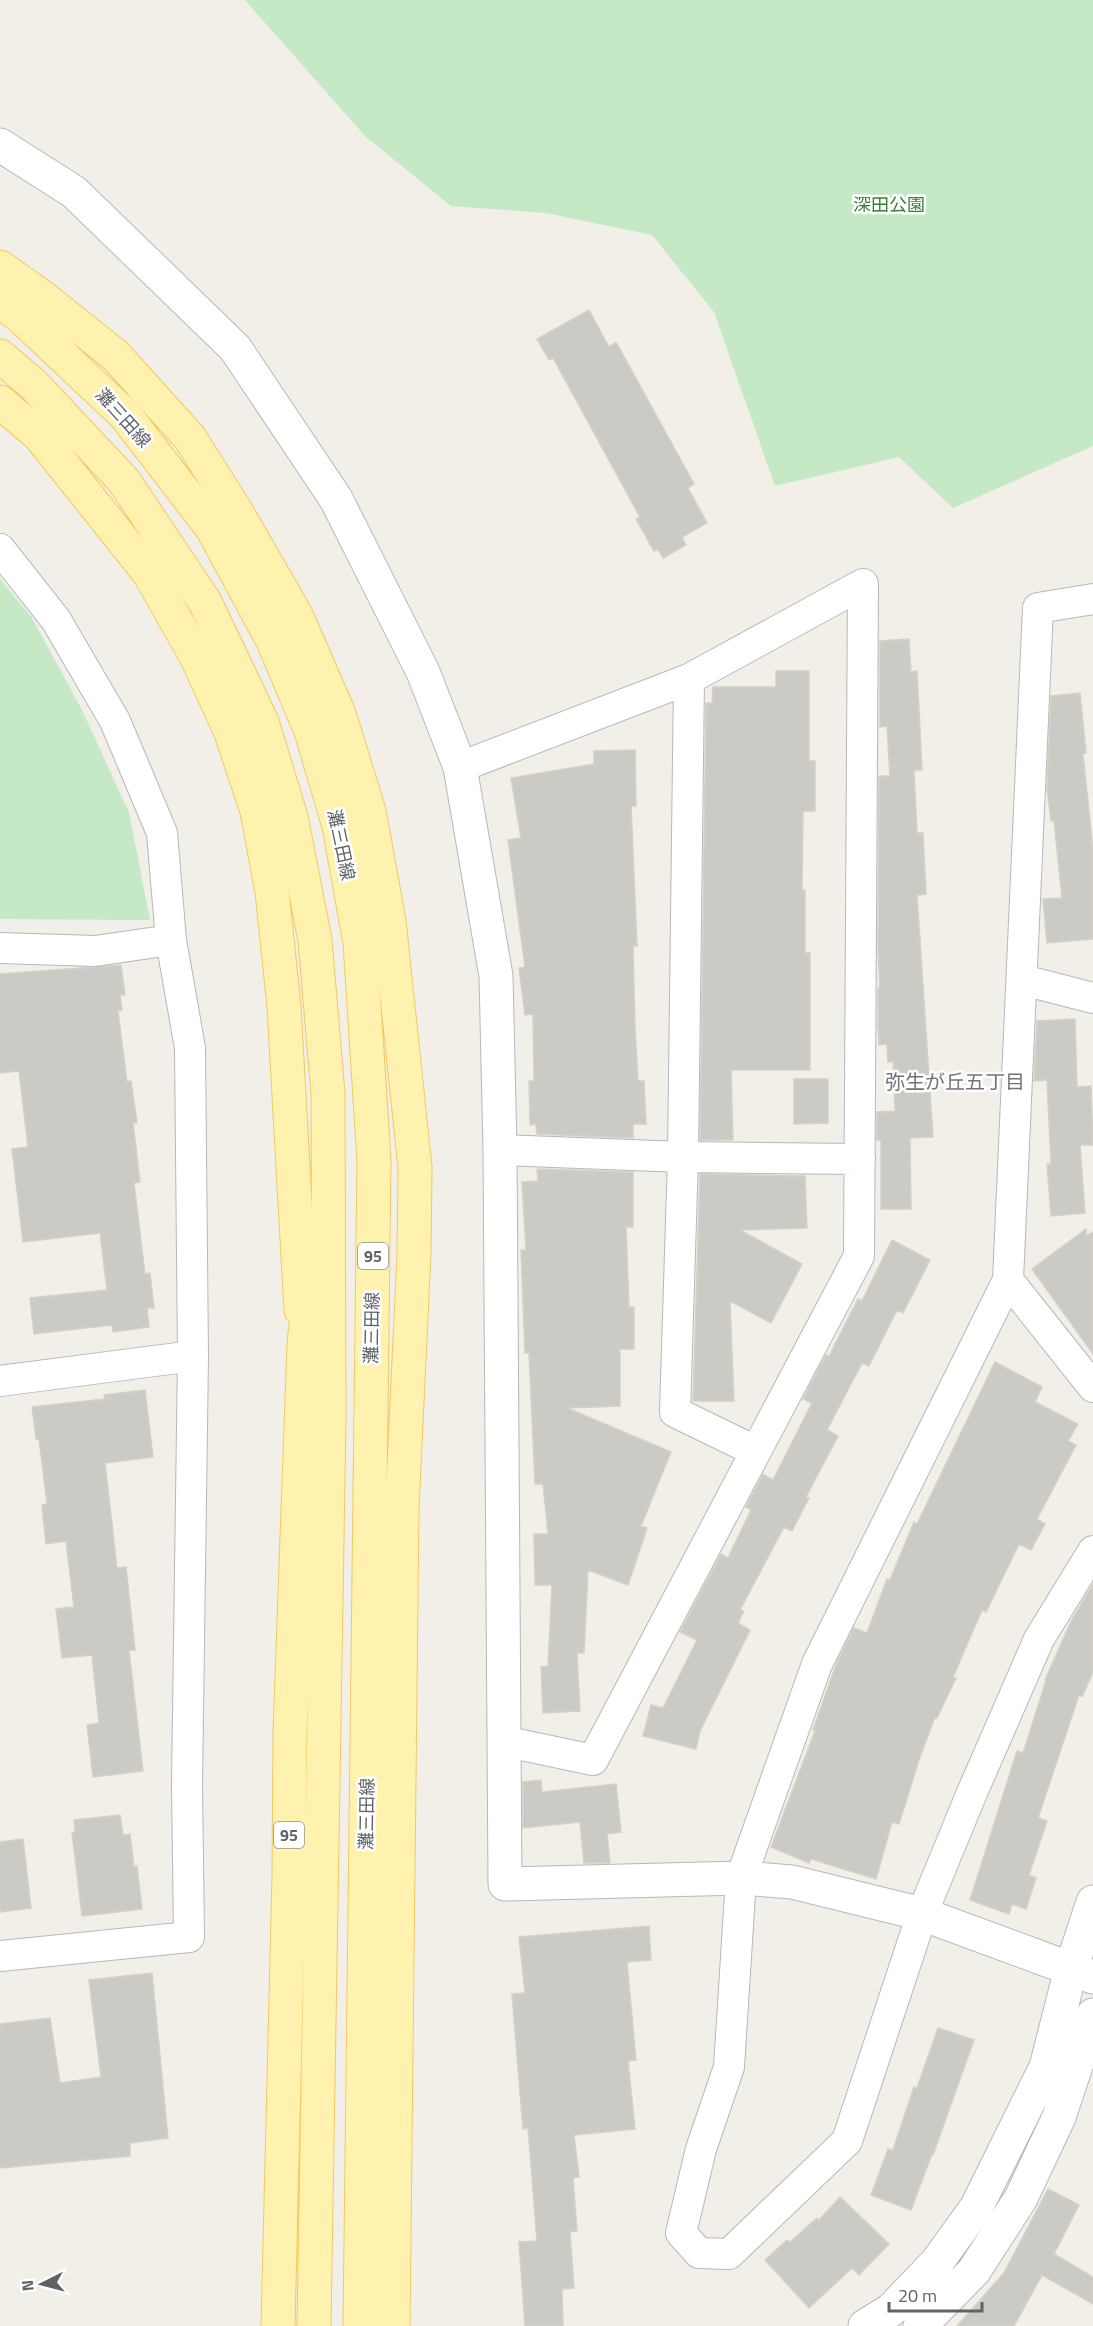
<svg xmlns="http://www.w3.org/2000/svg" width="1093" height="2326" viewBox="0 0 1093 2326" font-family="'Titillium Web','Noto Sans JP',sans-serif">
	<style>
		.green { fill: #c5e8c5 }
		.building { fill: #cccac5; stroke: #d6d1c6; stroke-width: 1.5 }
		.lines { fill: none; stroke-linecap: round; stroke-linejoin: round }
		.minor-casing { stroke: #b5b8bc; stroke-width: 32 }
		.tertiary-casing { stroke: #b5b8bc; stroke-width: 35 }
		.primary-casing { stroke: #f2c960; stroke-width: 35 }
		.minor { stroke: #fff; stroke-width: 30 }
		.tertiary { stroke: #fff; stroke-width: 33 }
		.primary { stroke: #fff2af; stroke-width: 33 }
		.labels { text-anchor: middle; stroke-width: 5; stroke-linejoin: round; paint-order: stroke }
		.shield { fill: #fff; stroke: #8f9295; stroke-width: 1.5 }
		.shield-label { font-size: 16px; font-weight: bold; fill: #5f6368 }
		.park-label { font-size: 18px; fill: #348238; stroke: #fff }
		.street-label { font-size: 18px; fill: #5f6368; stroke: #fff }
		.neighbourhood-label { font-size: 20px; fill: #70757a; stroke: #fff }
	</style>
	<rect width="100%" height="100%" fill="#f1efe8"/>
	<path class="green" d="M 245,0 L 1093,0 L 1093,446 L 953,508 L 899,457 L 775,486 L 714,312 L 652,235 L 546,213 L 451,206 L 365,136 Z
		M 0,579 L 32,618 L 82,710 L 129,813 L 150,920 L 0,919 Z"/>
	<path class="building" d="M 589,310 L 609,347 L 616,342 L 694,484 L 688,488 L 707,523 L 682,537 L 686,545 L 663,558 L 658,549 L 654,551 L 636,519 L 640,517 L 553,358 L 549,360 L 537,339 Z
		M 909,639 L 911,672 L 917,671 L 922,770 L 914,770 L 917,833 L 923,833 L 926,894 L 917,895 L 933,1137 L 910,1138 L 911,1209 L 881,1209 L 881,1140 L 877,1140 L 877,1112 L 895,1111 L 893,1061 L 888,1062 L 887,1044 L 879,1045 L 878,1027 L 878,988 L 880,988 L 878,951 L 879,776 L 890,776 L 887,726 L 880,727 L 880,641 Z
		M 776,671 L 809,671 L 809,761 L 815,761 L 815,811 L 803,811 L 802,890 L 805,890 L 805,953 L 810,953 L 810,1070 L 731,1070 L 733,1140 L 700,1140 L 706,703 L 712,703 L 713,687 L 776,687 Z
		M 1080,693 L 1086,753 L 1083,754 L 1093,850 L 1093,939 L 1047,943 L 1043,899 L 1062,898 L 1054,820 L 1051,821 L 1047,788 L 1051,696 Z
		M 635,750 L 636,806 L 631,806 L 637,946 L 633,946 L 635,1027 L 638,1081 L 644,1081 L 646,1124 L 633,1124 L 633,1138 L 537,1134 L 536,1124 L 530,1125 L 529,1081 L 534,1081 L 533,1014 L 525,1015 L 519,968 L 525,967 L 508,840 L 521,838 L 511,778 L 594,764 L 594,751 Z
		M 121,965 L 125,995 L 120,995 L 122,1010 L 118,1011 L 127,1082 L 131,1081 L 137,1123 L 133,1123 L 140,1182 L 134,1183 L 145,1274 L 150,1273 L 154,1308 L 147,1308 L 149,1327 L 113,1332 L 112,1325 L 34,1334 L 30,1298 L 107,1290 L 100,1233 L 23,1242 L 12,1149 L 28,1147 L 19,1071 L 0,1073 L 0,974 Z
		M 1075,1019 L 1077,1087 L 1091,1086 L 1093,1145 L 1080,1145 L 1085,1213 L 1051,1216 L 1047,1164 L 1051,1164 L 1047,1080 L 1034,1081 L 1037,1021 Z
		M 794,1079 L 828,1079 L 828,1123 L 794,1124 Z
		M 537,1169 L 633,1172 L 633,1227 L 626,1227 L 629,1307 L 634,1307 L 634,1349 L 620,1349 L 620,1406 L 567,1408 L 671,1452 L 641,1526 L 647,1528 L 628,1585 L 588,1570 L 584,1653 L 577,1653 L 580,1711 L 543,1713 L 541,1667 L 548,1666 L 552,1585 L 535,1585 L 534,1534 L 548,1534 L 543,1484 L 535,1484 L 529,1353 L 525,1353 L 521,1250 L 526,1250 L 522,1182 L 538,1181 Z
		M 700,1174 L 805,1176 L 807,1228 L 740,1230 L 802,1264 L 771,1323 L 730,1301 L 734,1401 L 693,1401 Z
		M 1086,1229 L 1086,1236 L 1093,1232 L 1093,1354 L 1032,1269 Z
		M 892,1240 L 930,1260 L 903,1313 L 897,1310 L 869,1366 L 862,1363 L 827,1430 L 838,1436 L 806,1497 L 809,1498 L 792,1531 L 784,1527 L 740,1610 L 744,1611 L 738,1623 L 750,1630 L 700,1731 L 696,1749 L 643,1736 L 651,1705 L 663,1708 L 697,1640 L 680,1632 L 721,1554 L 728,1558 L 751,1510 L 746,1507 L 763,1474 L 773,1480 L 812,1403 L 803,1399 L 826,1355 L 829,1356 L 858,1299 L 862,1301 Z
		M 995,1362 L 1042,1387 L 1035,1402 L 1078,1424 L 1068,1441 L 1076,1445 L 1037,1519 L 1045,1524 L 1031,1550 L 1019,1544 L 986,1612 L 982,1610 L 953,1677 L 956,1678 L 937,1718 L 935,1717 L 919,1760 L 899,1824 L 892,1822 L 876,1879 L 811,1859 L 809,1863 L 771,1847 L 815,1731 L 813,1730 L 837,1662 L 854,1628 L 867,1633 L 887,1579 L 890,1580 L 914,1522 L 917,1524 Z
		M 145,1390 L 153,1457 L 105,1463 L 117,1568 L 126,1567 L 135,1650 L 129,1650 L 143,1771 L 93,1777 L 87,1725 L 99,1723 L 92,1655 L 62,1658 L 56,1609 L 74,1607 L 66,1541 L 46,1544 L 42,1505 L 47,1504 L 39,1439 L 36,1439 L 32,1407 L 105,1399 L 104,1395 Z
		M 1093,1584 L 1093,1672 L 1082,1697 L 1079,1695 L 1038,1818 L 1047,1821 L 1029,1875 L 1036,1878 L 1026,1909 L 1012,1904 L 1009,1914 L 970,1900 L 1017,1751 L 1023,1753 L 1046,1681 L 1045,1680 L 1071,1621 Z
		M 541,1780 L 542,1792 L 616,1784 L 621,1832 L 607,1834 L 610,1863 L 584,1863 L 580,1822 L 523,1828 L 523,1782 Z
		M 120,1815 L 123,1835 L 130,1834 L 134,1867 L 137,1866 L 142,1909 L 82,1916 L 72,1833 L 75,1832 L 74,1820 Z
		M 23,1839 L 31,1908 L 0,1912 L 0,1842 Z
		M 649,1926 L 651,1960 L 627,1962 L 636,2060 L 628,2061 L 635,2129 L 574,2135 L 579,2177 L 573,2178 L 577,2231 L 570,2232 L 574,2288 L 562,2289 L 563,2326 L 525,2326 L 519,2242 L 537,2241 L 528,2128 L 523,2129 L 512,1994 L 525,1993 L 519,1937 Z
		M 152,1973 L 168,2138 L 130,2143 L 130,2156 L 0,2168 L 0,2024 L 50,2018 L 60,2083 L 101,2077 L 89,1980 Z
		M 938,2028 L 974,2040 L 933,2155 L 932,2154 L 911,2210 L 871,2195 L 888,2149 L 893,2150 L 914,2087 L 917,2088 Z
		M 1048,2189 L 1079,2205 L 1054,2254 L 1093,2277 L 1093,2304 L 1042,2275 L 1014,2326 L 957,2326 L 1004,2273 Z
		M 840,2197 L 889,2244 L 859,2275 L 852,2268 L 809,2308 L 765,2260 L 787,2240 L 790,2242 L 817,2218 L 819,2220 Z"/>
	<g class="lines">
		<defs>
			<path id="minor" d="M 0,549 L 56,620 L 115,721 L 162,833 L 171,940 L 190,1048 L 193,1356 L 187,1785 L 189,1937 L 0,1956
				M 1093,599 L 1038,608 L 1008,1280 L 817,1664 L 741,1878 L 729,2067 L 701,2149 L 681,2233 L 699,2253 L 729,2254 L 847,2141 L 922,1914 L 971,1795 L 1039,1639 L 1093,1551
				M 689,679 L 683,1157 L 675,1412 L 755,1451
				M 460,767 L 689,679 L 863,584 L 859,1256 L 593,1760 L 503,1741
				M 0,948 L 95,951 L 171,940
				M 1023,980 L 1093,998
				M 500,1150 L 683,1157 L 860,1159
				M 1008,1280 L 1093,1387
				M 0,1381 L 193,1356"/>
			<path id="tertiary" d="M 0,145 L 74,192 L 235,348 L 336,499 L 423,672 L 460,767 L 496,976 L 500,1150 L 505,1884 L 741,1878 L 792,1882 L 922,1914 L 1093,1977
				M 865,2326 L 891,2310 L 937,2262 L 976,2208 L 1046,2067 L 1071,1969 L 1093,1902
				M 920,2326 L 974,2271 L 1021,2198 L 1059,2117 L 1093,2015"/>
			<path id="primary" d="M 0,267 L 41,296 L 116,356 L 190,438 L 236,511 L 296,615 L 339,714 L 369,811 L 389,921 L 415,1167 L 414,1254 L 402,1508 L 393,2326
				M 0,301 L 22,318 L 125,415 L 212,528 L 273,641 L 311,731 L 339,826 L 360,943 L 374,1160 L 360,2326
				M 0,356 L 33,384 L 124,481 L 205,602 L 262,722 L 291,817 L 315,940 L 328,1094 L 329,1418 L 314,2326
				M 0,402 L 39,435 L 149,573 L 196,656 L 230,730 L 257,811 L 272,892 L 284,1006 L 301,1310
				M 278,2326 L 289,1875 L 290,1733 L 304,1344 L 310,1284"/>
		</defs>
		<use href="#minor" class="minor-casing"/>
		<use href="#tertiary" class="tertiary-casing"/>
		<use href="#primary" class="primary-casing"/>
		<use href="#minor" class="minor"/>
		<use href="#tertiary" class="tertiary"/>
		<use href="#primary" class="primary"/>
	</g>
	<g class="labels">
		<g class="shield">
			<rect x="358" y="1243" width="30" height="26" rx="4.5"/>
			<rect x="274" y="1822" width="30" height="26" rx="4.5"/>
		</g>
		<g class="shield-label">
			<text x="373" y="1262">95</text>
			<text x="289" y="1841">95</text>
		</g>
		<g class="park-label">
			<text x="889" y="211">深田公園</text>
		</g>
		<g class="street-label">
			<text transform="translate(123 418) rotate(48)" y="6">灘三田線</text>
			<text transform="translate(341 845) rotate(78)" y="6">灘三田線</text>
			<text transform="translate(372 1328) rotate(-89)" y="6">灘三田線</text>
			<text transform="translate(367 1814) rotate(-89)" y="6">灘三田線</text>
		</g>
		<g class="neighbourhood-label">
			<text x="955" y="1089">弥生が丘五丁目</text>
		</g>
	</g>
	<g transform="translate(42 2284) rotate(264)" stroke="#ffffff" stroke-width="4.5" paint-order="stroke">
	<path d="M0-4.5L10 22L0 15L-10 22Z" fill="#5f6368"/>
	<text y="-9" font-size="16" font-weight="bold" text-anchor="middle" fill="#5f6368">N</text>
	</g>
	<path d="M889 2302v9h93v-9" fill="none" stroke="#5f6368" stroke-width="3"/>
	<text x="898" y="2302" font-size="18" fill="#5f6368" stroke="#ffffff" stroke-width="4.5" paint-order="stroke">20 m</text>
</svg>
